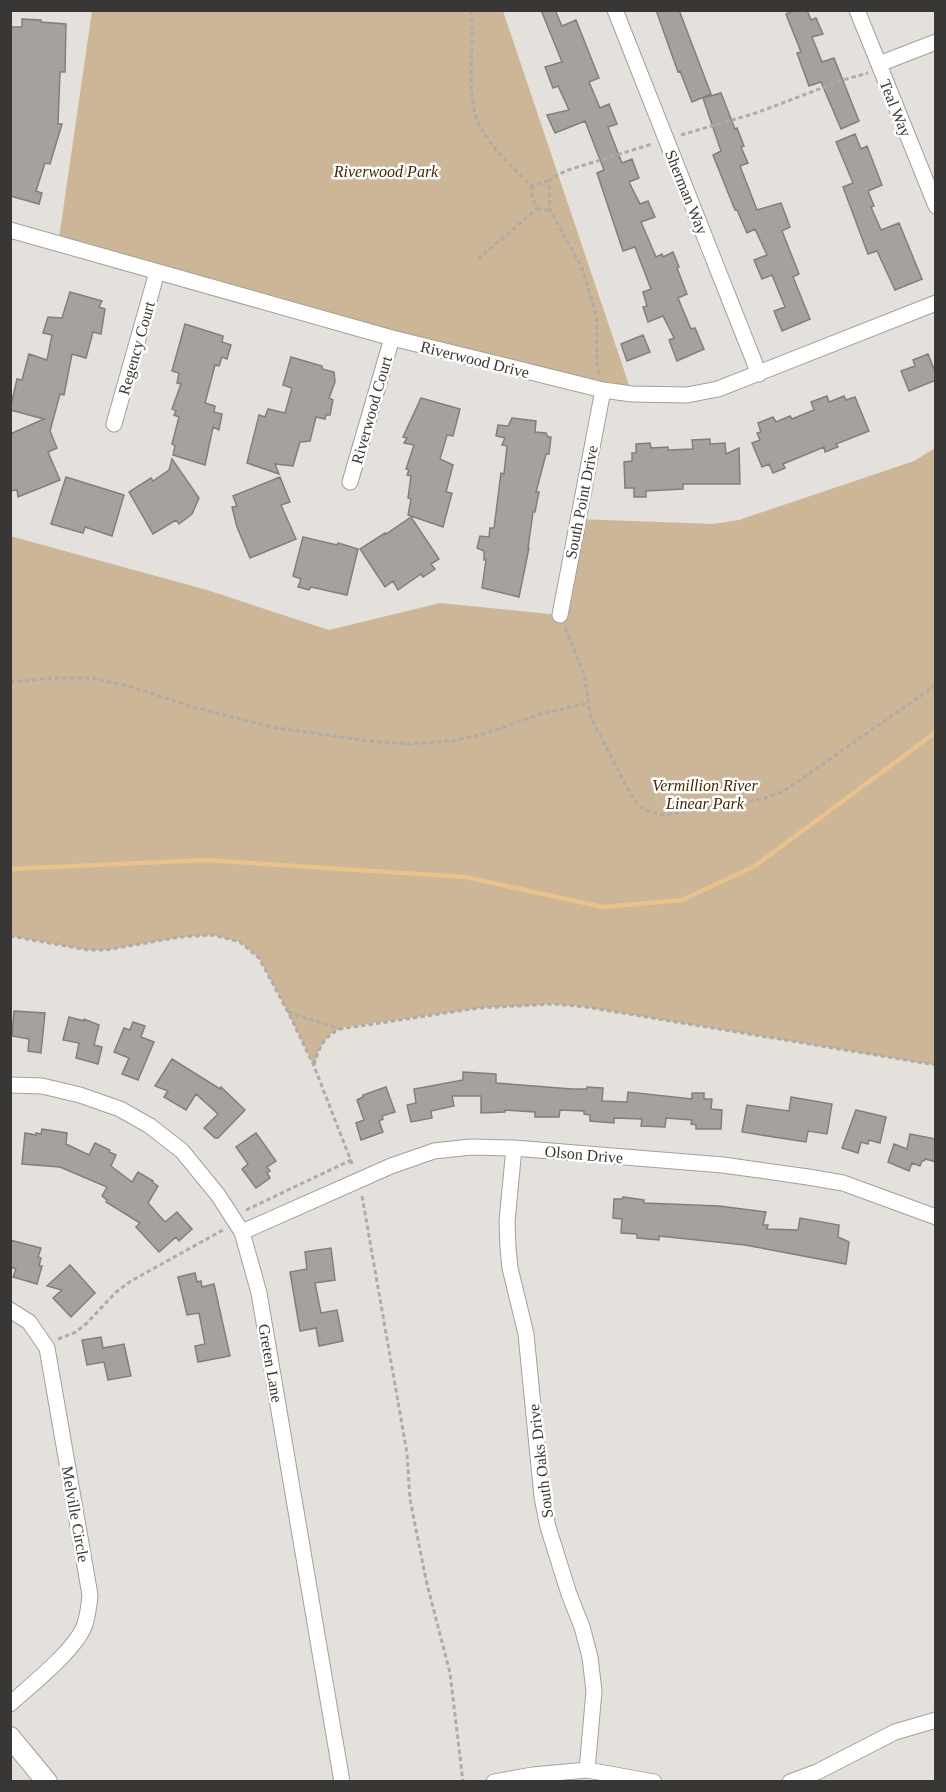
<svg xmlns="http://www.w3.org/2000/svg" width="946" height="1792" viewBox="0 0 946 1792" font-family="Georgia,serif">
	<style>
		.green { fill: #cdb597 }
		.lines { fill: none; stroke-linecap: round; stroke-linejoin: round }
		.stream { stroke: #e8c18d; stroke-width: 4.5 }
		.building { fill: #a5a19d; stroke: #827f7a; stroke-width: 1.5 }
		.minor-casing { stroke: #a3a09b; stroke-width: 17 }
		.tertiary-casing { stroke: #a3a09b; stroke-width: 22 }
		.path { stroke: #afaca8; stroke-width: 3; stroke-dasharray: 4.5 3; stroke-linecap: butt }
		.minor { stroke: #fff; stroke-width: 15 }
		.tertiary { stroke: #fff; stroke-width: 20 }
		.labels { text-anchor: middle; stroke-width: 5; stroke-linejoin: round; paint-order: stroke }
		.street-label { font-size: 16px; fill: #383735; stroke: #fff }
		.park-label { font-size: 16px; font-style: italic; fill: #412800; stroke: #fff }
	</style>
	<rect width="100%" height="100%" fill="#e4e1dc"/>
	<path class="green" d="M 92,11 L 503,11 L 632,394 L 58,245 Z
		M 935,448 L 935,1065 L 586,1007 L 554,1004 L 479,1008 L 340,1028 C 323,1037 319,1048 314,1066 L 288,1012 L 259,958 L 240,942 L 213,935 L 180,937 L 106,950 L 88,950 L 11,936 L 10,536 L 207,590 L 329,630 L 440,603 L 559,615 L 578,519 L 713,524 L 739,520 L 914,461 Z"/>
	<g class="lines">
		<path class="stream" d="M 10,869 L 205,860 L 465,877 L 603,907 L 682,900 L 755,866 L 936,732"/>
	</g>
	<path class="building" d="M 541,10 L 555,10 L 562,26 L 576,20 L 599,78 L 589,82 L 600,108 L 609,104 L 617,124 L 608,127 L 622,163 L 632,159 L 639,178 L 629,182 L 640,204 L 648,201 L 655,217 L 641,222 L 656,257 L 662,254 L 663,257 L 673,252 L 679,267 L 677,268 L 687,294 L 678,298 L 691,329 L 695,328 L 704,349 L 677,361 L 669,340 L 674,338 L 663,316 L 648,322 L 643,307 L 647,306 L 643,292 L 651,289 L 635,247 L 623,251 L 597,173 L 604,170 L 585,121 L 555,133 L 547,115 L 569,110 L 558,86 L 553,88 L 545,67 L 562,62 Z
		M 656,10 L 679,10 L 711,94 L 692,102 L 680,71 L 678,72 Z
		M 794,10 L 807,10 L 811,20 L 816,18 L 823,34 L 812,37 L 822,62 L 834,58 L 859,121 L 841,129 L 821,82 L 809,86 L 797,53 L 801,52 L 786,14 Z
		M 22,19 L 41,20 L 41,22 L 66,24 L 65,72 L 60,72 L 58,124 L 62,124 L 50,164 L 45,163 L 36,191 L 42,193 L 39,204 L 10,196 L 10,27 L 22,27 Z
		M 721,93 L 735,129 L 737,128 L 744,146 L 741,147 L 748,163 L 740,166 L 757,210 L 781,203 L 790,227 L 782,231 L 799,274 L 793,277 L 810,319 L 782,331 L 774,311 L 785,307 L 772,275 L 762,279 L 754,260 L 767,255 L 755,229 L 747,233 L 737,210 L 735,210 L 713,155 L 721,151 L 703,98 Z
		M 855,134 L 861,149 L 867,146 L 882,185 L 868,191 L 874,206 L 871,207 L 881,230 L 899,223 L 922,279 L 895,290 L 877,251 L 868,254 L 843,187 L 853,183 L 836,142 Z
		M 70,292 L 102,301 L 99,307 L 105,309 L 101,334 L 93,332 L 86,358 L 72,354 L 64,395 L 60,394 L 50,431 L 57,448 L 48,452 L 60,480 L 18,497 L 17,490 L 10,491 L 10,434 L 44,419 L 10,410 L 17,379 L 22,380 L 29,354 L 47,360 L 52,335 L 43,333 L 48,317 L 62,318 Z
		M 185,324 L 223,336 L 222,342 L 231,345 L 227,359 L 222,357 L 219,366 L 215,365 L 205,403 L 215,406 L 214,412 L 222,414 L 219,430 L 213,427 L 205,465 L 173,455 L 175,446 L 172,444 L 179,417 L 174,415 L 176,411 L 172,409 L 181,384 L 177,383 L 179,373 L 172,371 Z
		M 643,335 L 650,352 L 627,361 L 621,344 Z
		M 928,354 L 936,374 L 936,380 L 909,391 L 901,371 L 915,366 L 913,360 Z
		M 291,357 L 322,366 L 322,369 L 334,372 L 335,382 L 329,398 L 333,400 L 330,415 L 326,415 L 325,419 L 316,417 L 310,441 L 300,442 L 293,466 L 275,464 L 279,474 L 247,463 L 259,415 L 265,417 L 268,409 L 285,413 L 292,388 L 283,385 Z
		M 827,396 L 829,402 L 844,396 L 846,400 L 855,397 L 869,431 L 836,444 L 838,447 L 825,452 L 824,447 L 783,464 L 785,468 L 773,473 L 769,464 L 762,467 L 752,443 L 760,440 L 757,433 L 761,432 L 758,423 L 773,417 L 776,422 L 790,416 L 792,419 L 814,410 L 811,402 Z
		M 421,398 L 460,409 L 453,436 L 447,435 L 440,459 L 453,465 L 446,492 L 452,493 L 443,527 L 408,515 L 411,499 L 408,498 L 411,476 L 407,475 L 409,470 L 406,469 L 414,445 L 404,443 L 407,438 L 403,437 Z
		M 512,418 L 536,421 L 535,432 L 546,433 L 548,437 L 551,437 L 549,454 L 546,454 L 536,492 L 539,492 L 535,512 L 533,512 L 528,548 L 529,548 L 519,597 L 482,588 L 486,560 L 484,560 L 484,551 L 477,548 L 480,536 L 489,537 L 490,528 L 494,528 L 501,473 L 504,474 L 507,446 L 502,445 L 505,438 L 496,436 L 498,425 L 508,426 Z
		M 710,439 L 710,444 L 725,443 L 726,454 L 739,448 L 740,484 L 683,484 L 683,489 L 646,491 L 646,497 L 634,497 L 634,488 L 625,488 L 624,462 L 632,461 L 632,453 L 636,453 L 636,444 L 650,443 L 651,448 L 668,447 L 668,450 L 693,449 L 692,440 Z
		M 172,459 L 199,498 L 192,514 L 179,524 L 176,520 L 153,534 L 129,492 L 151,478 L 153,481 L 169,470 Z
		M 66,477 L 124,495 L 112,536 L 85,527 L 83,533 L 51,524 Z
		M 280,477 L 290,502 L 281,505 L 296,539 L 250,558 L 237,527 L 232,507 L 237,506 L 233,496 Z
		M 411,517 L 439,559 L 431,564 L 435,569 L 423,577 L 421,574 L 398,590 L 393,581 L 385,587 L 360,549 L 385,533 L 386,534 Z
		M 303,537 L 337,545 L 338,543 L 358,549 L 347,595 L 311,587 L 309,590 L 298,587 L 301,579 L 293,576 Z
		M 14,1011 L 45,1013 L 41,1053 L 28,1051 L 29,1039 L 12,1036 Z
		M 69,1017 L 84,1021 L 84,1019 L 99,1025 L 94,1045 L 102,1047 L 98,1064 L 76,1058 L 79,1043 L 63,1040 Z
		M 133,1022 L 145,1026 L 141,1037 L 154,1042 L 138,1080 L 122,1074 L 129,1058 L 114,1052 L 124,1028 L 130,1030 Z
		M 172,1059 L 220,1089 L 221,1087 L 245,1110 L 218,1138 L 215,1138 L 204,1128 L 218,1114 L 196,1094 L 186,1110 L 164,1097 L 168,1091 L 155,1086 Z
		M 463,1072 L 496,1074 L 496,1083 L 572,1089 L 587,1089 L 587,1087 L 603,1088 L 602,1101 L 627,1102 L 628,1092 L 692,1099 L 692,1093 L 704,1093 L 704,1099 L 712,1099 L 711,1109 L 722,1110 L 721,1129 L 696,1129 L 696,1125 L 691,1124 L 692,1120 L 666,1118 L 665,1127 L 641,1126 L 642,1119 L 614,1118 L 614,1123 L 590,1121 L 590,1115 L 584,1114 L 584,1111 L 560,1110 L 559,1117 L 535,1117 L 535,1112 L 505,1110 L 505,1112 L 481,1113 L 481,1096 L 452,1096 L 454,1106 L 431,1111 L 432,1118 L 411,1122 L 407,1105 L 416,1103 L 414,1089 L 463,1080 Z
		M 386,1087 L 395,1112 L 382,1116 L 383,1119 L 379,1121 L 383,1132 L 361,1140 L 356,1123 L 364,1120 L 357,1100 L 363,1097 L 363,1095 Z
		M 791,1097 L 832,1104 L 827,1134 L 808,1131 L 806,1142 L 742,1132 L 747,1105 L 789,1111 Z
		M 856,1110 L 886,1117 L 880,1143 L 869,1140 L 868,1144 L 861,1142 L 858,1153 L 842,1148 Z
		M 42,1129 L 67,1133 L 66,1144 L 89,1155 L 95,1143 L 110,1150 L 109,1152 L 116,1155 L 111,1166 L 132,1182 L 138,1172 L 153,1181 L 152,1182 L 158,1186 L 148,1203 L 165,1222 L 177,1212 L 192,1229 L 179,1241 L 176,1237 L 159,1252 L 136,1227 L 140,1223 L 106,1202 L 107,1200 L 102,1196 L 107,1187 L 60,1167 L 22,1164 L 25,1133 L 36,1135 L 36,1133 L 41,1134 Z
		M 256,1133 L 276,1161 L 267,1167 L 270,1171 L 267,1173 L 270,1178 L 256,1188 L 242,1169 L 248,1164 L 236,1147 Z
		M 910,1134 L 936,1139 L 936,1162 L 925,1159 L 924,1161 L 922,1161 L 920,1166 L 912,1163 L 909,1171 L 888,1162 L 894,1144 L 907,1149 Z
		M 623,1197 L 644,1200 L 644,1203 L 719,1206 L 766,1212 L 763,1225 L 768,1225 L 767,1229 L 798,1230 L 800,1218 L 839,1225 L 838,1237 L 849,1242 L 846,1264 L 745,1245 L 659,1236 L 659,1240 L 637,1238 L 637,1234 L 621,1233 L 622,1219 L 613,1218 L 614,1199 L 622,1199 Z
		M 10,1240 L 41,1248 L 38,1257 L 41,1258 L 39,1266 L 42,1266 L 37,1284 L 13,1277 L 16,1269 L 10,1267 Z
		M 331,1248 L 335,1280 L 315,1283 L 321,1313 L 337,1310 L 343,1341 L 319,1346 L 316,1328 L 300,1331 L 290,1272 L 307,1269 L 305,1252 Z
		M 70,1265 L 95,1293 L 71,1317 L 53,1298 L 62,1290 L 47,1286 Z
		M 195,1273 L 197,1282 L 201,1281 L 202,1287 L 214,1284 L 230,1356 L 198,1362 L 195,1346 L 205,1344 L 199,1313 L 187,1315 L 178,1277 Z
		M 101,1337 L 103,1348 L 124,1344 L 131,1376 L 108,1380 L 104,1362 L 87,1365 L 82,1340 Z"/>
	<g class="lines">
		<defs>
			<path id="minor" d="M 615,10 L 759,374
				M 857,10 L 936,206
				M 879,64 L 936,42
				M 10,230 L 392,338 L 603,390 L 632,394 L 687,395 L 718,389 L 936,303
				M 114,424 L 157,272
				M 350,482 L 392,338
				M 560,615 L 603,390
				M 10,1085 L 42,1086 L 80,1095 L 120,1109 L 150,1126 L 182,1151 L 218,1195 L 242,1232 L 259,1293 L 342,1782
				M 514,1148 L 507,1221 L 508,1248 L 510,1268 L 526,1334 L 542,1497 L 548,1527 L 569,1594 L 582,1627 L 590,1657 L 594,1691 L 587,1770
				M 242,1232 L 391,1166 L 434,1151 L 471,1147 L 514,1148 L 723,1165 L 808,1177 L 843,1183 L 936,1217
				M 10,1310 L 29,1322 L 47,1348 L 90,1595 C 89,1606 88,1616 84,1627 C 73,1652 31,1685 10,1704
				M 494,1782 L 533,1775 L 587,1770 L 654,1782
				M 790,1782 L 817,1772 L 895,1732 L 936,1720"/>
			<path id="tertiary" d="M 10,1737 L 47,1782"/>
		</defs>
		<use href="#minor" class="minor-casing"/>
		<use href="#tertiary" class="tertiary-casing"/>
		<path class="path" d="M 471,10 C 476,47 463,98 482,130 C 494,151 515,169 531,186 L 548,181
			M 681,135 L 756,113 L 843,80 L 868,73
			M 537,209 L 550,210
			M 478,259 L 537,209 L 533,199 L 531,186
			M 599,374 L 597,365 L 597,321 L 592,301 L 582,268 L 550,210 L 549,181 L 555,176 L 568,170 L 652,144
			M 565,628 L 584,674 L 591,718 L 629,791 L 638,805 L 650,812 L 663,815 L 763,799 L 784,791 L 936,685
			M 10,682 L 54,678 L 92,678 L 132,687 L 193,707 L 271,727 L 368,741 L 409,744 L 452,741 L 487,733 L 540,714 L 588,703
			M 10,936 L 88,950 L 106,950 L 180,937 L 213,935 L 240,942 L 259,958 L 288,1012 L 314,1066 L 353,1166
			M 288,1012 L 340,1029
			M 314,1065 C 319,1048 323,1037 340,1029 L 479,1008 L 554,1004 L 586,1007 L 936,1065
			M 362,1196 L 407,1453 L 410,1499 L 426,1580 L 450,1673 L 463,1782
			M 246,1210 L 351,1160
			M 58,1339 L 76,1332 L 87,1323 L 116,1292 L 131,1281 L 223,1230"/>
		<use href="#minor" class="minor"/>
		<use href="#tertiary" class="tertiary"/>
	</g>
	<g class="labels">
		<g class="street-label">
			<text transform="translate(896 108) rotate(68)" y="6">Teal Way</text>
			<text transform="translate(687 192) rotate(68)" y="6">Sherman Way</text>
			<text transform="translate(136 348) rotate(-74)" y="6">Regency Court</text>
			<text transform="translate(475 359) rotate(14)" y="6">Riverwood Drive</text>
			<text transform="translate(371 410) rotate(-74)" y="6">Riverwood Court</text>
			<text transform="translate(581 502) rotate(-79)" y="6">South Point Drive</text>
			<text transform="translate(584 1154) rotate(5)" y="6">Olson Drive</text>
			<text transform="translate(271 1363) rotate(80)" y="6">Greten Lane</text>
			<text transform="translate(540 1461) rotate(-97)" y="6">South Oaks Drive</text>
			<text transform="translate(76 1514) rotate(80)" y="6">Melville Circle</text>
		</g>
		<g class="park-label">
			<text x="386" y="177">Riverwood Park</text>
			<text x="705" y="791">Vermillion River<tspan x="705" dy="18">Linear Park</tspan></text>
		</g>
	</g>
	<rect width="946" height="1792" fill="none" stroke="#383735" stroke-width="24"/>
</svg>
